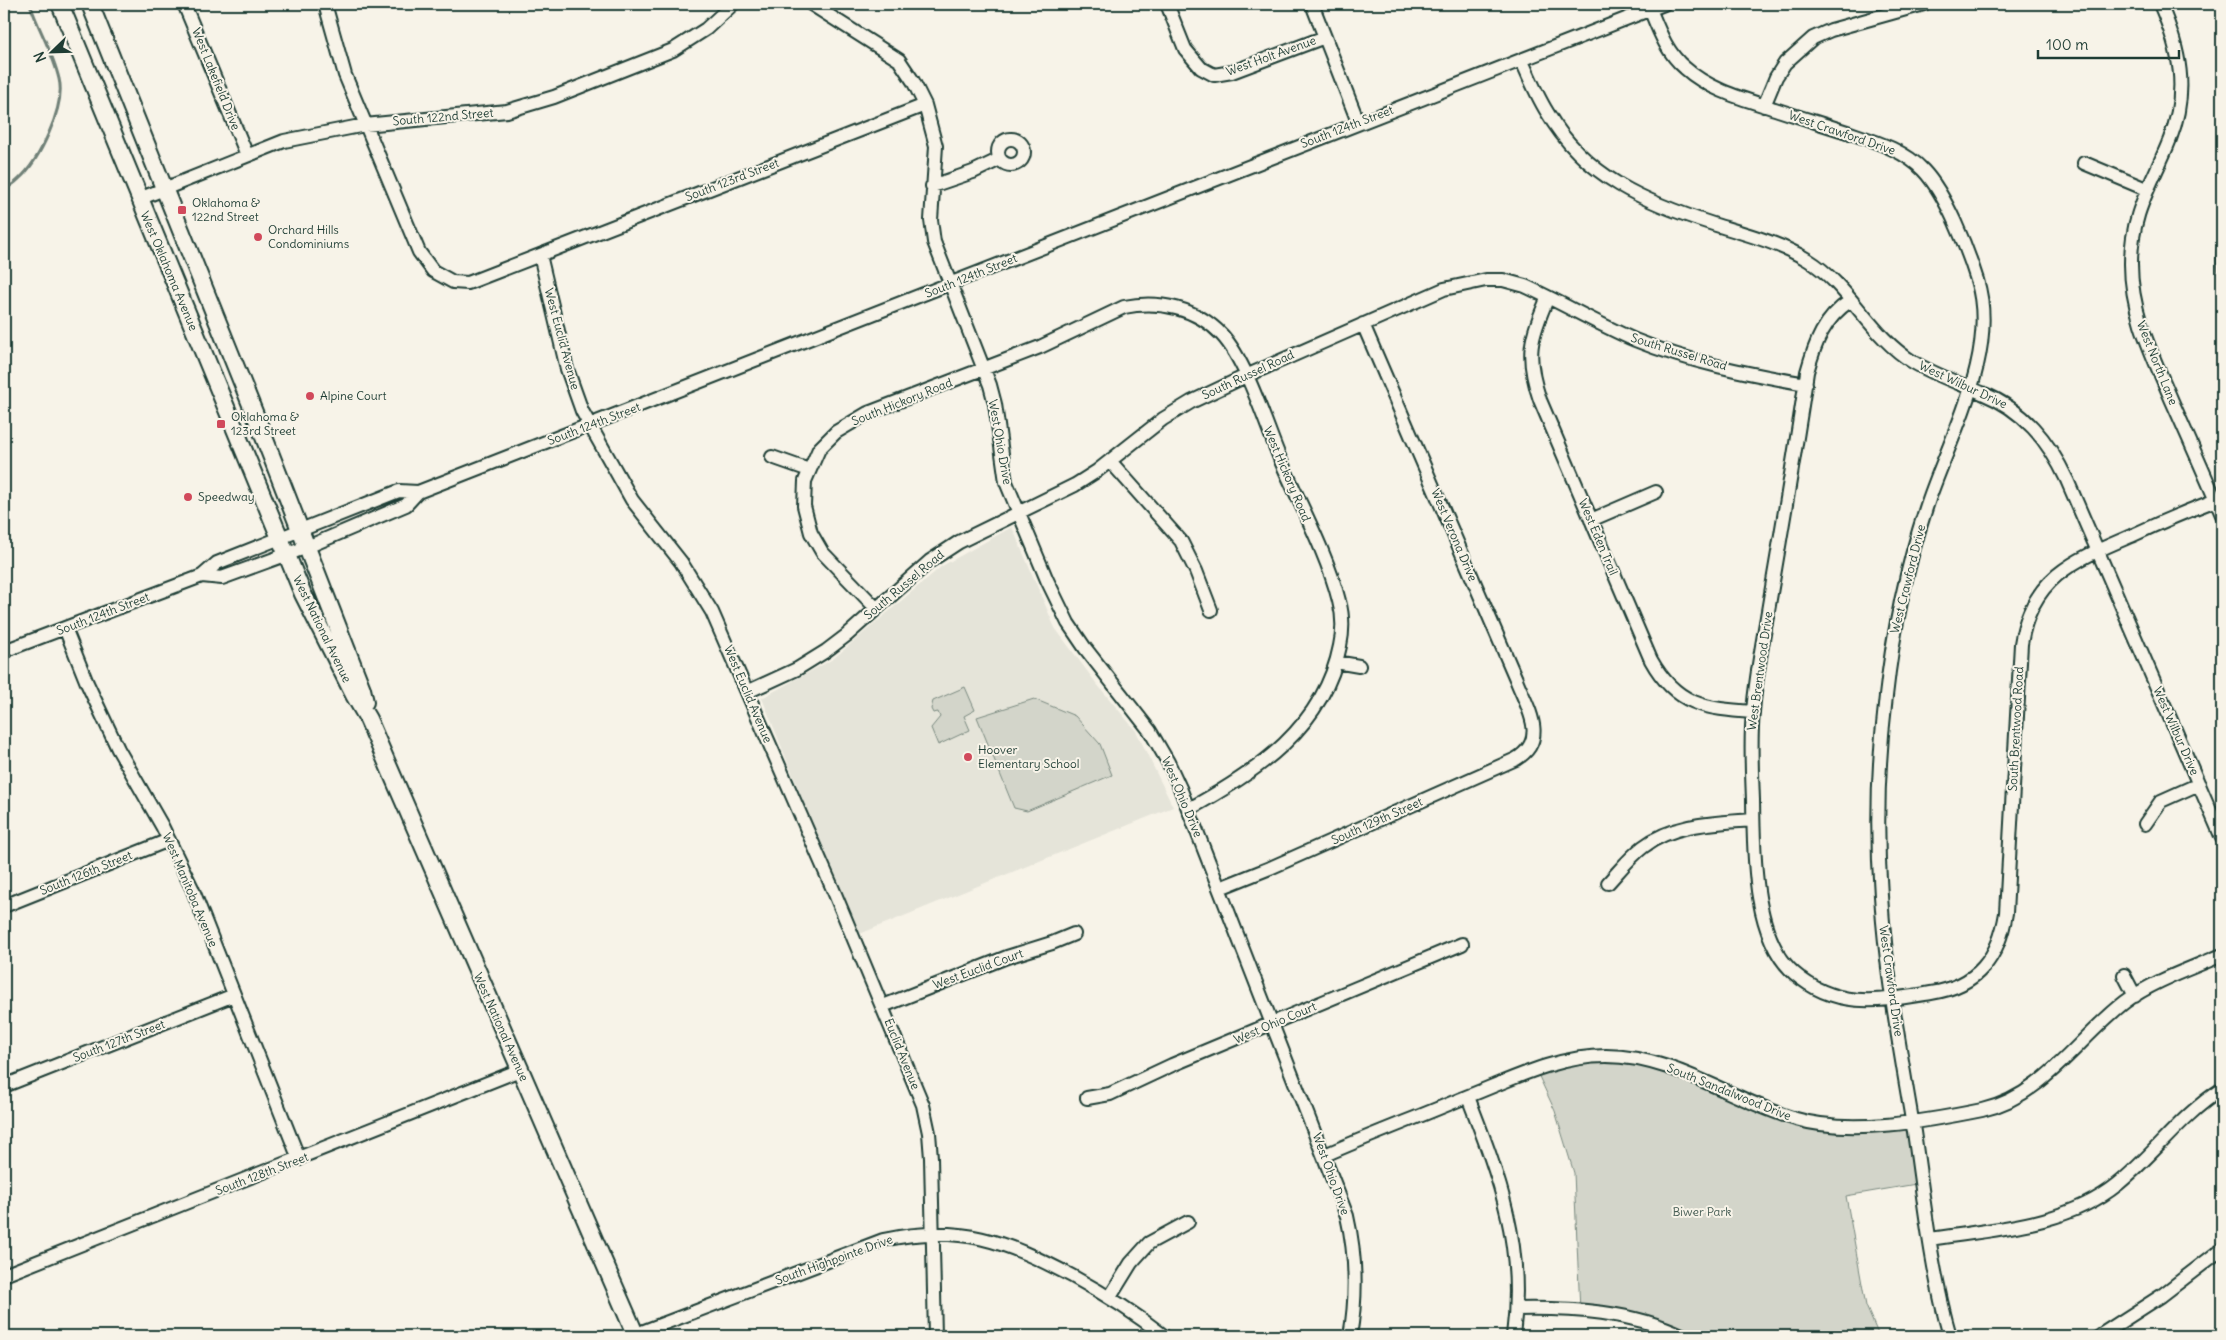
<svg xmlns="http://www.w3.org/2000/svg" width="2226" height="1340" viewBox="0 0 2226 1340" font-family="Delius,sans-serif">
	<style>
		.built { fill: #e5e4d9 }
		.green { fill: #d3d5ca; stroke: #79897f }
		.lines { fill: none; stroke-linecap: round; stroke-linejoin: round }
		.stream { stroke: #6f8077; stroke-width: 3 }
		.minor-casing { stroke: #1f3d34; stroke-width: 16 }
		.major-casing { stroke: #1f3d34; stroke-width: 20 }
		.minor { stroke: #f7f3e8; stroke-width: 12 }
		.major { stroke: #f7f3e8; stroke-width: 16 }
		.poi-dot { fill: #d1495b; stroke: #f7f3e8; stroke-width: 2 }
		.labels { text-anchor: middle; stroke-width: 4; stroke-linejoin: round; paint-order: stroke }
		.street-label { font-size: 12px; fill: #1f3d34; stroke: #f7f3e8 }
		.poi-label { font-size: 12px; fill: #1f3d34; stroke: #f7f3e8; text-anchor: start }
		.park-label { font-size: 12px; fill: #435b52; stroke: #f7f3e8 }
	</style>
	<rect width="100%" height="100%" fill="#f7f3e8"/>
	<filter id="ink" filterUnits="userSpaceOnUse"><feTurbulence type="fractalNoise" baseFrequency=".02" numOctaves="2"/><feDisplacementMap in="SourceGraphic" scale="10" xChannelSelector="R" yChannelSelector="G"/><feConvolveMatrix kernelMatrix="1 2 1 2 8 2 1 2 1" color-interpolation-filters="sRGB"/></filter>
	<g filter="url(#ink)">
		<path class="built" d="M 1012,527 L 1055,628 L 1096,683 L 1136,731 L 1173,807 L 857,935 L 762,698 L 833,659 L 942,566 Z"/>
		<path class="green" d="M 965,687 L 975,710 L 964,716 L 970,730 L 938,745 L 931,728 L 940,717 L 938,712 L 933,713 L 931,709 L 933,701 Z
			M 1034,699 L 1075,716 L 1100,744 L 1112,775 L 1027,811 L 1014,808 L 977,717 Z
			M 1628,1057 L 1800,1120 L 1912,1121 L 1922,1183 L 1846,1196 L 1866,1306 L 1879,1336 L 1684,1336 L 1580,1311 L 1574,1173 L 1555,1111 L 1536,1070 Z"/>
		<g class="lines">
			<path class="stream" d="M 4,190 C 9,187 15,183 19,179 C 39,161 66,106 59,79 C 53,52 38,29 30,4
				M 2222,228 C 2215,252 2215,262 2222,286"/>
			<defs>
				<path id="minor" d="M 184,4 L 247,155
					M 325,4 L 345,75 L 419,252 L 433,271 L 453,282 L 468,283 L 540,255 L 567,369 L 582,411 L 632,500 L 681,562 L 712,612 L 835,894 L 923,1105 L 929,1133 L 931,1158 L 935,1336
					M 811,4 L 899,60 L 913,81 L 925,105 L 936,146 L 931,220 L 934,242 L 990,385 L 995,404 L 1006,482 L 1047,580 L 1068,623 L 1085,648 L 1150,731 L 1168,762 L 1180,788 L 1347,1216 C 1356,1255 1357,1296 1350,1336
					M 1167,4 L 1185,49 L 1201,68 L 1214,75 L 1232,72 L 1325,37
					M 1312,4 L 1358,122
					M 2160,4 C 2180,50 2189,90 2170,139 C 2152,185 2131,211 2131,264 C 2131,314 2153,356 2172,401 C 2189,439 2206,477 2222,515
					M 1650,9 C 1659,31 1667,53 1685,68 C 1709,90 1744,99 1775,109 C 1802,118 1829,126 1856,135 C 1880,143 1906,152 1923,170 C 1946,194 1967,248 1977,280 C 2000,354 1948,439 1926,508 C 1906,569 1893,632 1886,696 C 1878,762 1876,830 1881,896 C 1886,975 1901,1054 1914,1132 C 1924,1200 1931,1270 1950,1336
					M 1523,59 L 1522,61 C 1530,79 1537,96 1547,112 C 1585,178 1647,203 1716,225 C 1746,234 1780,243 1808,260 C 1850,286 1870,336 1913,362 C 1935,375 1959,383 1982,393 C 2024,410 2048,440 2067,480 L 2222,838
					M 1764,106 L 1776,77 L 1785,63 L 1813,38 L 1831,30 L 1924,4
					M998 152a13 13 0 1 1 26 0a13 13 0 1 1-26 0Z
					M 2084,163 L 2146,189
					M 932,186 L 973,172 L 1000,159
					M 139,199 L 284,141 L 365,125 L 507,111 L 554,97 L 673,50 L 706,29 L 733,4
					M 540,255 L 925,105
					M 1548,297 C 1530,338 1525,356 1540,400 L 1651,660 C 1676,705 1705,709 1753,712
					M 1850,301 C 1824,318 1815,343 1807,372 C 1796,448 1783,523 1770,599 C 1764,636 1756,674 1753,712 C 1750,742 1752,771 1753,800 C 1754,851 1752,936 1794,973 C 1836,1010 1880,1001 1931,993 C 1978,986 1999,957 2006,913 L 2021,644 C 2031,577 2075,560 2131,536 C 2159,523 2187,511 2216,500
					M 772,457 L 809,470
					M 1110,461 L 1181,541 L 1196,571 L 1211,610
					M 1591,520 L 1656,492
					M 202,576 L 222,578 L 307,547 L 406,505 L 418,492 L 1664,4
					M 876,608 L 822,552 L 811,533 L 804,506 L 805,481 L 819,449 L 836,432 L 868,413 L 1040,347 L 1124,307 C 1159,300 1197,308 1222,335 C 1247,362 1266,426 1281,461 C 1300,504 1328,556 1339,601 C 1343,615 1343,632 1340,646 C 1324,727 1257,772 1189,809
					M 65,628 L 87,683 L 118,749 L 162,826 L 192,888 L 299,1159
					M 4,651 L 202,576 L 217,563 L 399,491 L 418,492
					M 1336,662 L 1359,666
					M 747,692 L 797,669 L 826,651 L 847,635 L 930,561 L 959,542 L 1075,485 L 1097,471 L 1163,419 L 1191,402 L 1246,376 L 1444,289 L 1486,280 L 1503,280 L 1525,286 C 1562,303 1598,324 1635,340 C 1689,362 1749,374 1806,384
					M 2145,824 L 2161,801 L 2199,784
					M 1608,883 C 1620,870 1630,857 1643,847 C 1674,823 1716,823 1753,820
					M 1220,888 L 1270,868 L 1516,759 C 1550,739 1526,706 1516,679 L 1363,324
					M 4,906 L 169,840
					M 2124,975 L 2135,996
					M 883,1006 L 1007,957 L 1052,943 L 1074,934
					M 4,1086 L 234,995
					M 1468,1097 C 1500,1179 1525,1246 1513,1336
					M 1087,1098 L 1110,1094 L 1172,1065 L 1462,944
					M 1325,1155 C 1370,1135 1416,1118 1461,1099 C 1508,1081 1555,1056 1606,1056 C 1674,1056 1733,1101 1796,1119 C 1850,1135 1928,1121 1982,1110 C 2044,1096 2077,1039 2125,1002 C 2153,981 2190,969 2222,955
					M 1930,1239 C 1995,1229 2066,1226 2118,1184 C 2155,1154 2180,1116 2222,1089
					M 4,1275 L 520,1070
					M 1110,1297 L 1131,1263 L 1149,1243 L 1188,1222
					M 1516,1309 C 1574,1308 1631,1311 1684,1336
					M 631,1336 L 883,1240 C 960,1223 1005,1241 1072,1276 C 1105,1294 1135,1313 1164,1336
					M 2099,1336 L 2161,1296 L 2222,1249"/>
				<path id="major" d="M 60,4 L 303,594 L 354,695 L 368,719 L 636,1336
					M 90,4 L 262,432 L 362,689 L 365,702"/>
			</defs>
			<use href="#minor" class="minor-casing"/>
			<use href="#major" class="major-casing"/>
			<use href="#minor" class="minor"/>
			<use href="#major" class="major"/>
		</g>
	</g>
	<g class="poi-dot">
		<rect x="177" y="205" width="10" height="10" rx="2.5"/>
		<circle cx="258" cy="237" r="5"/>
		<circle cx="310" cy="396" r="5"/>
		<rect x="216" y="419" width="10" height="10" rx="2.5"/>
		<circle cx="188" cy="497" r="5"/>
		<circle cx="968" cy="757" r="5"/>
	</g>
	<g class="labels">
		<g class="street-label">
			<text transform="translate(1271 56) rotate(-20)" y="4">West Holt Avenue</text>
			<text transform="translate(216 79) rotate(68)" y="4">West Lakefield Drive</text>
			<text transform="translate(443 117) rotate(-5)" y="4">South 122nd Street</text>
			<text transform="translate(1347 127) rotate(-21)" y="4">South 124th Street</text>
			<text transform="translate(1842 133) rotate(19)" y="4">West Crawford Drive</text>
			<text transform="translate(732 180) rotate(-21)" y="4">South 123rd Street</text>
			<text transform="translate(169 271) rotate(67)" y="4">West Oklahoma Avenue</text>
			<text transform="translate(971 276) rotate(-22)" y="4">South 124th Street</text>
			<text transform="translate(562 339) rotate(75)" y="4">West Euclid Avenue</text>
			<text transform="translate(1679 352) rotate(17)" y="4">South Russel Road</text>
			<text transform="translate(2157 363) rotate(68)" y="4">West North Lane</text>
			<text transform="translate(1248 375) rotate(-25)" y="4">South Russel Road</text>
			<text transform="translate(1963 385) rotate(25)" y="4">West Wilbur Drive</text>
			<text transform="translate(902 402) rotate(-22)" y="4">South Hickory Road</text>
			<text transform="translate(594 424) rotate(-21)" y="4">South 124th Street</text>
			<text transform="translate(1000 442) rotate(80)" y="4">West Ohio Drive</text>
			<text transform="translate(1287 474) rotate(67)" y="4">West Hickory Road</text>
			<text transform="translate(1454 535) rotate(67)" y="4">West Verona Drive</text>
			<text transform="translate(1598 537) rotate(67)" y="4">West Eden Trail</text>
			<text transform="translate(1908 579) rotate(-76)" y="4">West Crawford Drive</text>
			<text transform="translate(904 585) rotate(-40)" y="4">South Russel Road</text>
			<text transform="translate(103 614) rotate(-21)" y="4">South 124th Street</text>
			<text transform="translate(322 629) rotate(64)" y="4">West National Avenue</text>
			<text transform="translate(1760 671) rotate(-82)" y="4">West Brentwood Drive</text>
			<text transform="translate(748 694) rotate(67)" y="4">West Euclid Avenue</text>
			<text transform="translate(2016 729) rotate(-87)" y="4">South Brentwood Road</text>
			<text transform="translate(2176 731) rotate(66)" y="4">West Wilbur Drive</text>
			<text transform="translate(1182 797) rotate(67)" y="4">West Ohio Drive</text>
			<text transform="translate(1377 821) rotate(-24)" y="4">South 129th Street</text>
			<text transform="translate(86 873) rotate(-22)" y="4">South 126th Street</text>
			<text transform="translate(190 890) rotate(67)" y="4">West Manitoba Avenue</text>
			<text transform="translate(978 969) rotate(-20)" y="4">West Euclid Court</text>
			<text transform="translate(1891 981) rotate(82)" y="4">West Crawford Drive</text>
			<text transform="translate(1275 1023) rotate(-23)" y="4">West Ohio Court</text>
			<text transform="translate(501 1027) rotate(66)" y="4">West National Avenue</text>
			<text transform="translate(119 1041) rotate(-21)" y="4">South 127th Street</text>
			<text transform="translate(902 1054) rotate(68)" y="4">Euclid Avenue</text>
			<text transform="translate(1729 1092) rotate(22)" y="4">South Sandalwood Drive</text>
			<text transform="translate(262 1174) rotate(-21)" y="4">South 128th Street</text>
			<text transform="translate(1331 1174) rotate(70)" y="4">West Ohio Drive</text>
			<text transform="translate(834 1260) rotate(-20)" y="4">South Highpointe Drive</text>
		</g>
		<g class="poi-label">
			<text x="192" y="207">Oklahoma &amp;<tspan x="192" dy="14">122nd Street</tspan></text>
			<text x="268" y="234">Orchard Hills<tspan x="268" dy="14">Condominiums</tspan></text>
			<text x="320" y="400">Alpine Court</text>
			<text x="231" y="421">Oklahoma &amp;<tspan x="231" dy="14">123rd Street</tspan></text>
			<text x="198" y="501">Speedway</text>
			<text x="978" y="754">Hoover<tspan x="978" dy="14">Elementary School</tspan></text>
		</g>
		<g class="park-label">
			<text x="1702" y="1216">Biwer Park</text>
		</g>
	</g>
	<rect width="2226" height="1340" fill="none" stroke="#f7f3e8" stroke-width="20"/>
	<rect x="10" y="10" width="2206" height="1320" fill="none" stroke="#1f3d34" stroke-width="2" filter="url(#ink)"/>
	<g transform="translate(52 52) rotate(247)" stroke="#f7f3e8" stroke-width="4" paint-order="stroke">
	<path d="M0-4L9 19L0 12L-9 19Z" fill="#1f3d34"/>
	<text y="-8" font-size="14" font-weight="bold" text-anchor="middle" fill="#1f3d34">N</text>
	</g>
	<path d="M2038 50v8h141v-8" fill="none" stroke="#1f3d34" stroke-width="2.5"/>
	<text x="2046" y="50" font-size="15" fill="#1f3d34" stroke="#f7f3e8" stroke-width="4" paint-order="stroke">100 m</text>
</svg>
